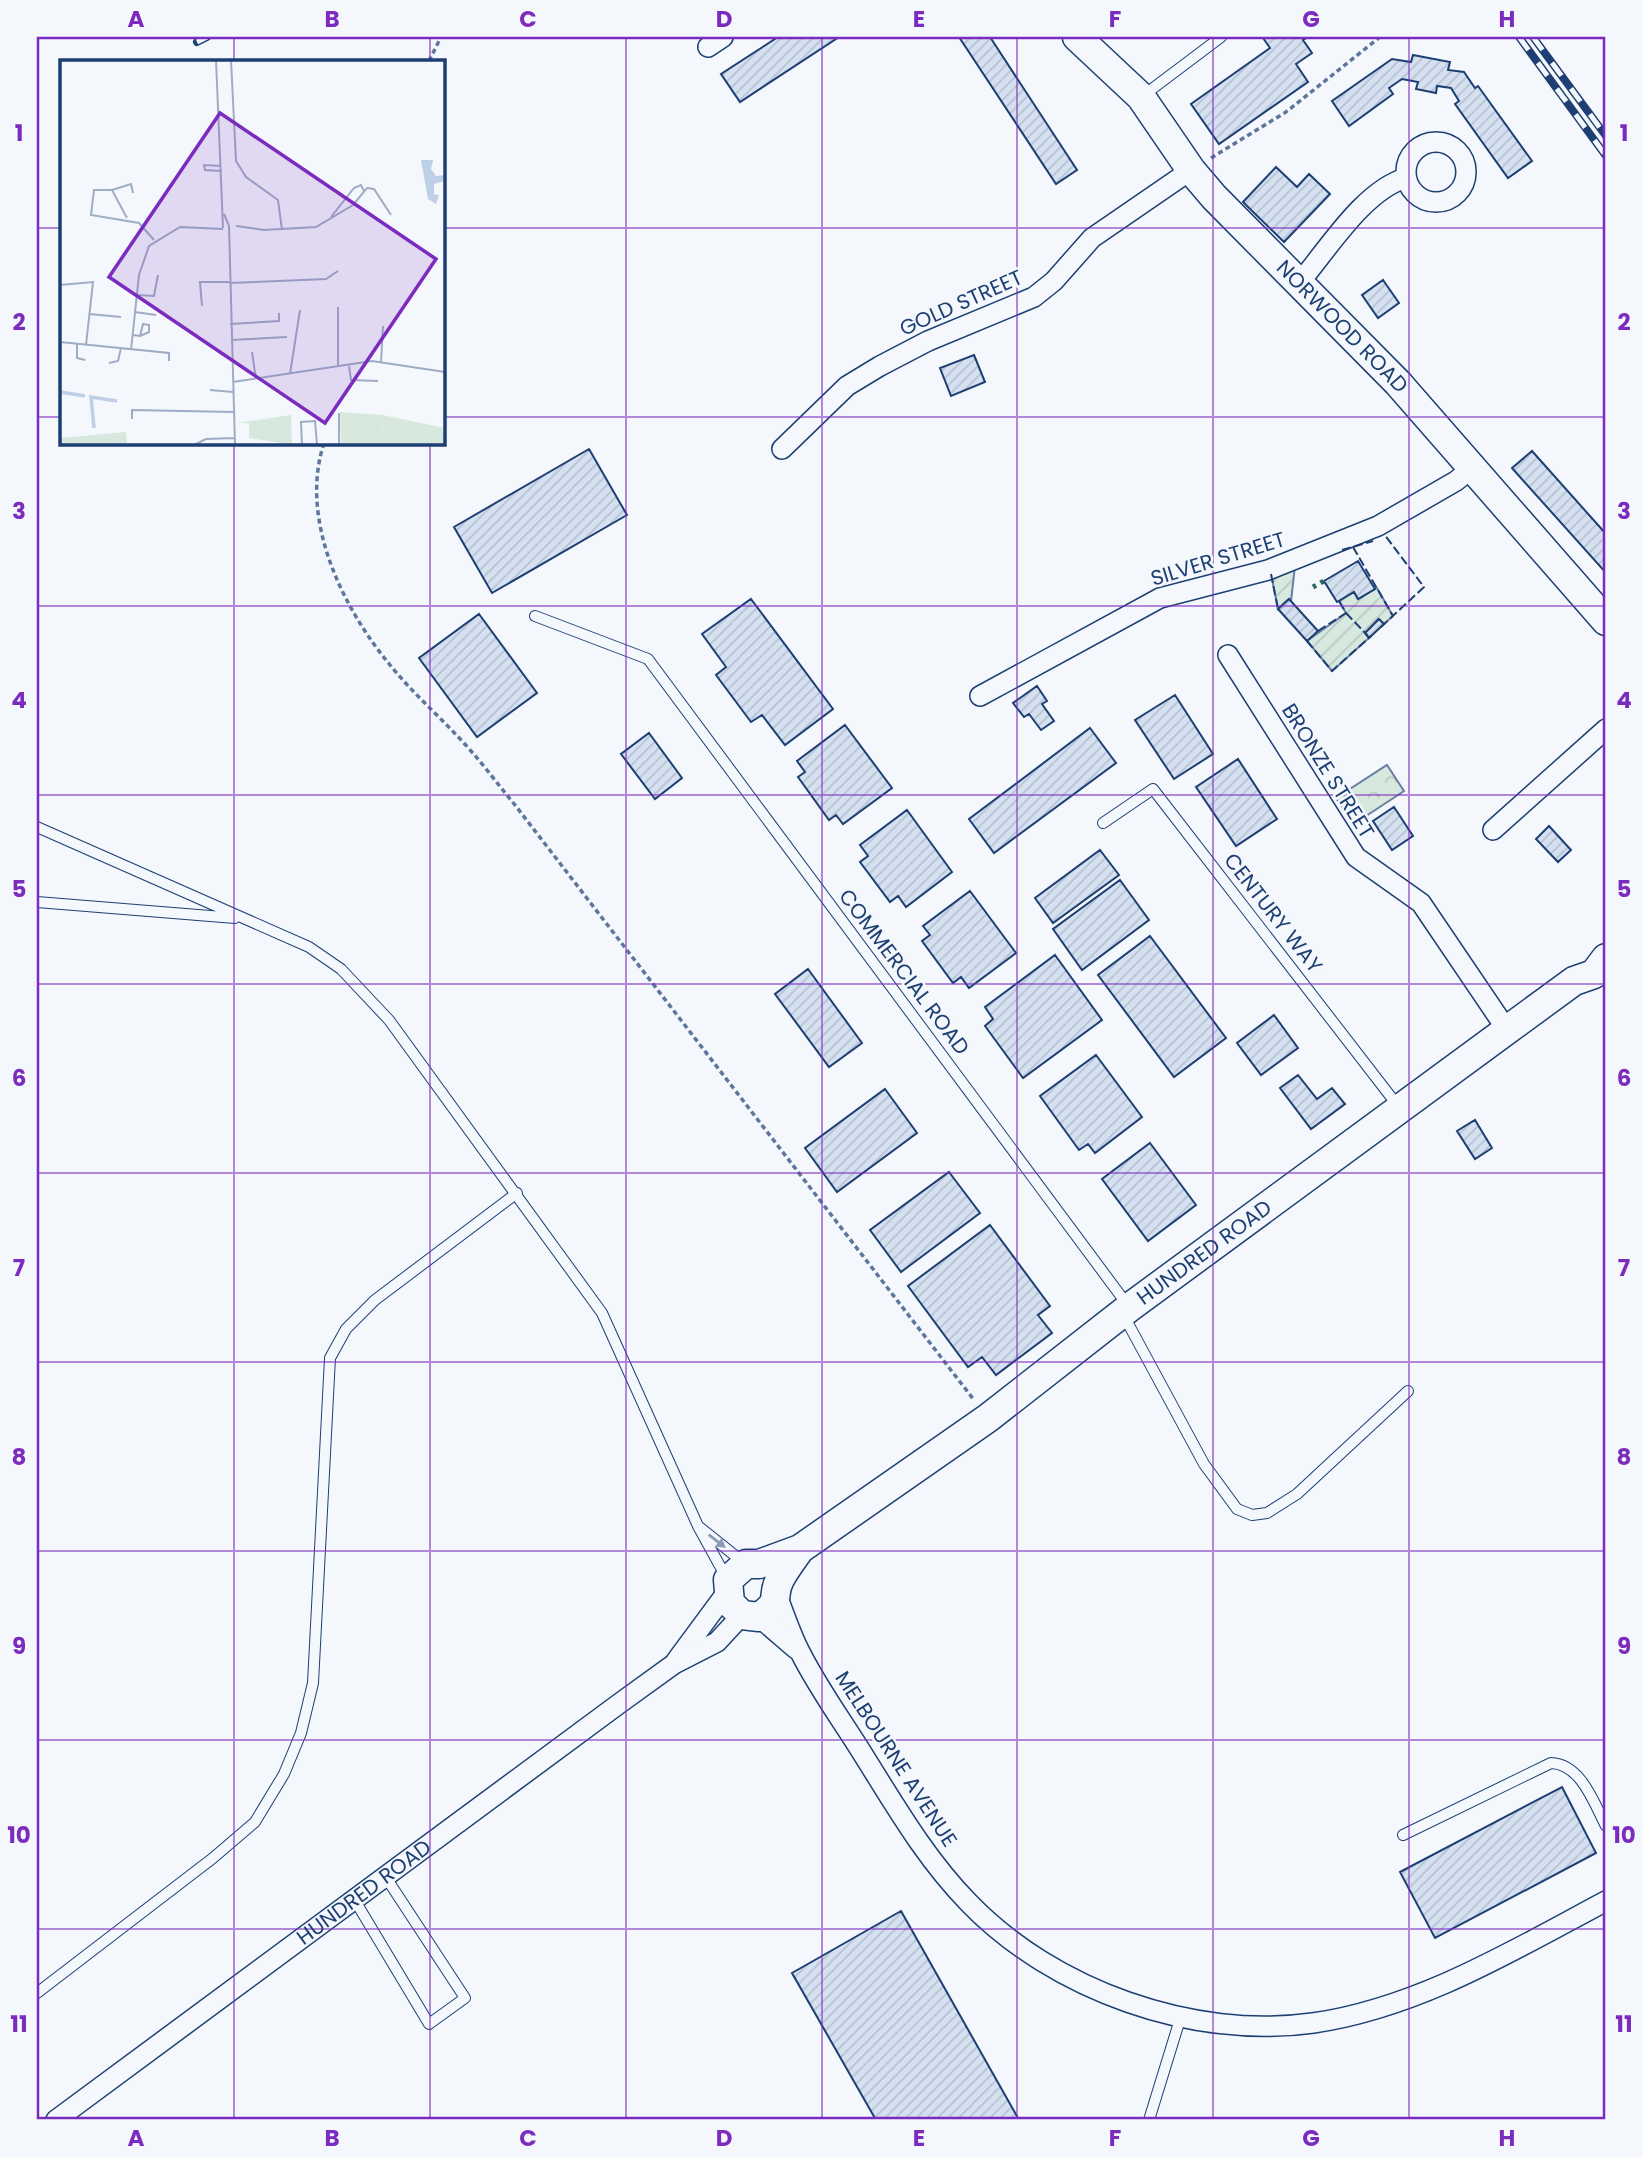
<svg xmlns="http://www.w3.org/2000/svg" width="1643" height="2157" viewBox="0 0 1643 2157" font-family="Poppins,sans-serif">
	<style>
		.park { fill: url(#park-crowns); stroke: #687fa3; stroke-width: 2 }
		.garden { fill: url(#garden-furrows); stroke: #687fa3; stroke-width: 2 }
		.building { fill: url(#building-hatch); stroke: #1d3f73; stroke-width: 2 }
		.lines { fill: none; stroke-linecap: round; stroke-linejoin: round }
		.lane-casing { stroke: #1d3f73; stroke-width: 12 }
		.street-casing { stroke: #1d3f73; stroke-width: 22 }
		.secondary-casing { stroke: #1d3f73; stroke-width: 31 }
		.path { stroke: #5e769c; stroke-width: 3.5; stroke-dasharray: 5 3.5; stroke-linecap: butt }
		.lane { stroke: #f4f7fb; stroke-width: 10 }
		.street { stroke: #f4f7fb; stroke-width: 19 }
		.secondary { stroke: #f4f7fb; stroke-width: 28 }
		.rail-casing { stroke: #1d3f73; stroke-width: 8 }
		.rail { stroke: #f4f7fb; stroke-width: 5; stroke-dasharray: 16; stroke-linecap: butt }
		.hedge { stroke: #2c6c60; stroke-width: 5; stroke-dasharray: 3.5 5; stroke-linecap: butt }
		.fence { stroke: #1d3f73; stroke-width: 2; stroke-dasharray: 9 3.5; stroke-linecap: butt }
		.oneway { fill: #889bb7 }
		.grid { fill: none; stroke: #7b2cbf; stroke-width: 2; stroke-opacity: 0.55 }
		.labels { text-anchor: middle; stroke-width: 5; stroke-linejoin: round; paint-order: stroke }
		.street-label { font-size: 21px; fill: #1d3f73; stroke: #f4f7fb }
		.inset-river { fill: none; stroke: #bed0e5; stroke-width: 3.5 }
		.inset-road { fill: none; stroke: #9eadc5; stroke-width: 2 }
		.view { fill: #7b2cbf; fill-opacity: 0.15; stroke: #7b2cbf; stroke-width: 3.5 }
		.inset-edge { fill: none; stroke: #1d3f73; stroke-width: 3.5 }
		.neatline { fill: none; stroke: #7b2cbf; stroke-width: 2.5 }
		.grid-label { font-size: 23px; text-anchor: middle; font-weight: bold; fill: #7b2cbf }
	</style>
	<defs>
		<pattern id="park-crowns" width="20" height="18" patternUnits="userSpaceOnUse" patternTransform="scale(1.75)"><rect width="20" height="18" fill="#d7e8df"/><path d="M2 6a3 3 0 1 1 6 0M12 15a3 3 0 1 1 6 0" fill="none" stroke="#b8c8c3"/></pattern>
		<pattern id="garden-furrows" width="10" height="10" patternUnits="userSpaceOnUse" patternTransform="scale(1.75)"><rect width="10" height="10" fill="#d7e8df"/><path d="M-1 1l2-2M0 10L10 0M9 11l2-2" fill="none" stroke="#b8c8c3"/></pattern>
		<pattern id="building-hatch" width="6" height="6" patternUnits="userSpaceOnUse" patternTransform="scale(1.75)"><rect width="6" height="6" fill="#d5e0f0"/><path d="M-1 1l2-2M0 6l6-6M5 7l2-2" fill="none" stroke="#b6c1d1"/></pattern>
	</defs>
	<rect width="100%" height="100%" fill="#f4f7fb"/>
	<path class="park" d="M 1387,765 L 1404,791 L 1354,824 L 1336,798 Z"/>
	<path class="garden" d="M 1295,566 L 1291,601 L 1289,599 L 1278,609 L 1271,574 Z
		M 1377,588 L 1393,616 L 1384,624 L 1378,619 L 1365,633 L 1369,638 L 1332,671 L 1307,641 L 1346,613 L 1339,601 L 1354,592 L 1358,599 Z"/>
	<path class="building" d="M 778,37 L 839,37 L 740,102 L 721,74 Z
		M 959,37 L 990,37 L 1077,170 L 1056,184 Z
		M 1265,37 L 1308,37 L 1303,40 L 1312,53 L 1296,64 L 1308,82 L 1219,144 L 1191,104 L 1270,48 L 1263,38 Z
		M 1413,55 L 1450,62 L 1448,70 L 1464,72 L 1475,88 L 1478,86 L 1532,161 L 1508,178 L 1455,104 L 1459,101 L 1451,88 L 1437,86 L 1436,93 L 1416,89 L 1418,82 L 1402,79 L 1389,88 L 1393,94 L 1349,126 L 1332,101 L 1392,59 L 1411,62 Z
		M 1276,167 L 1297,187 L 1309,174 L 1330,194 L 1284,242 L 1243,202 Z
		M 1383,280 L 1399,303 L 1378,318 L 1362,295 Z
		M 974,355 L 985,382 L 951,396 L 940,368 Z
		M 589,449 L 627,515 L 492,593 L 454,527 Z
		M 1532,451 L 1606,534 L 1606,573 L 1512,468 Z
		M 1358,561 L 1375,589 L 1358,599 L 1354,592 L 1337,602 L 1324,581 Z
		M 751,599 L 833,709 L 785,745 L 762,715 L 751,722 L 716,675 L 726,667 L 702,634 Z
		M 1289,599 L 1318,631 L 1307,641 L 1278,609 Z
		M 479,614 L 537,693 L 477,737 L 419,658 Z
		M 1379,619 L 1384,624 L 1369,638 L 1365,633 Z
		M 1037,686 L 1047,701 L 1042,704 L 1054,721 L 1041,730 L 1029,714 L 1024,717 L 1013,703 Z
		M 1175,695 L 1213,754 L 1174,779 L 1135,720 Z
		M 845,725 L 892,788 L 843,824 L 836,815 L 829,820 L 798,777 L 805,772 L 797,761 Z
		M 1090,728 L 1116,763 L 994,853 L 969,819 Z
		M 649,733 L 682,778 L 655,799 L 621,754 Z
		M 1238,759 L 1277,819 L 1236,846 L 1196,787 Z
		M 1394,807 L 1413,836 L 1392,850 L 1373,821 Z
		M 907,810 L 952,872 L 906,907 L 898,896 L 890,902 L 860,862 L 868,856 L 860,845 Z
		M 1549,826 L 1571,850 L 1558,862 L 1536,839 Z
		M 1100,850 L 1119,875 L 1053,923 L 1035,898 Z
		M 1120,880 L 1149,920 L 1082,970 L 1053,929 Z
		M 970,891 L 1016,953 L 969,988 L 961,977 L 953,983 L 922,941 L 930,935 L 923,926 Z
		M 1150,936 L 1226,1038 L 1174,1077 L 1098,975 Z
		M 1055,955 L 1102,1020 L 1023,1078 L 985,1026 L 993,1019 L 985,1007 Z
		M 808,969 L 862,1043 L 829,1067 L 775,994 Z
		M 1274,1015 L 1298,1048 L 1261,1075 L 1237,1043 Z
		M 1096,1055 L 1142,1117 L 1095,1153 L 1088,1144 L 1079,1150 L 1040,1096 Z
		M 1298,1075 L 1317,1099 L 1332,1088 L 1345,1104 L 1311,1129 L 1280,1088 Z
		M 885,1089 L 917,1133 L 837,1192 L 805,1148 Z
		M 1475,1120 L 1492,1148 L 1475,1159 L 1457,1131 Z
		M 1150,1143 L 1196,1205 L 1148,1241 L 1102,1179 Z
		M 949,1172 L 980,1213 L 901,1272 L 870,1230 Z
		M 990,1225 L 1050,1306 L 1038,1315 L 1052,1333 L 996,1375 L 982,1357 L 968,1367 L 908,1286 Z
		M 1562,1787 L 1596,1853 L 1435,1938 L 1400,1872 Z
		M 901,1911 L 1018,2118 L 1013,2120 L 876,2120 L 792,1973 Z"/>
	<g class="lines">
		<defs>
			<path id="lane" d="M 1144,95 L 1221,37
				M 535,616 L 648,659 L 1129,1307
				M 1103,823 L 1153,789 L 1398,1106
				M 37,827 L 309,947 L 341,969 L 389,1020 L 602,1313 L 698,1526
				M 37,902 L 235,918
				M 1124,1316 L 1204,1464 L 1237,1509 L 1252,1515 L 1267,1513 L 1297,1494 L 1408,1391
				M 726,1577 L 698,1526 L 743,1562
				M 1403,1835 L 1551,1763 C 1581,1764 1594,1803 1606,1826
				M 354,1899 L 429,2024 L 465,1998 L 385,1876
				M 37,1993 L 213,1858 L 255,1822 L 284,1774 L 301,1733 L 313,1683 L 330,1358 L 346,1329 L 375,1300 L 517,1193
				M 1149,2120 L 1181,2016"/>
			<g id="street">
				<path d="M 708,47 L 723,37"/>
				<circle cx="1436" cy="172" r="30"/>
				<path d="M 1300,282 C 1328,249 1364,190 1406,178"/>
				<path d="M 782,449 L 847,386 L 880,366 L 928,341 L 1034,297 L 1054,281 L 1092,238 L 1191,170"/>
				<path d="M 1228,655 L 1356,857 L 1421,903 L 1507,1030"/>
				<path d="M 980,696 L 1160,598 L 1268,570 L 1378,526 L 1456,481 L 1471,469"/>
				<path d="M 1493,830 L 1606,729"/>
				<path d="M 778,1598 C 785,1616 791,1635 800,1652 C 818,1688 843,1722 864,1756 C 896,1807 926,1859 969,1903 C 1053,1990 1193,2040 1313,2023 C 1418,2008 1514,1950 1606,1901"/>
				<path d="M 759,1617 L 796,1649"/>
				<path d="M 676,1661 L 727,1592"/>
				<path id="s1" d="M 56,2120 L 620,1703 L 674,1664 L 717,1642 L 742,1615"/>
			</g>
			<g id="secondary">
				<path id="s2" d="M 1077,37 L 1141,97 L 1191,170 L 1214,197 L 1398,383 L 1606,621"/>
				<path id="s3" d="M 800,1549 C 793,1559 786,1568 780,1579 C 770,1598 784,1600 759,1617 L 742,1615 L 730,1603 L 728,1580 L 746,1564 L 759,1564 L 800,1549 L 988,1418 L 1130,1307 L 1507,1030 L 1574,981 L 1594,974 L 1606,958"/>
			</g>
		</defs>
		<use href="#lane" class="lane-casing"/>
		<use href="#street" class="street-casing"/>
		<use href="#secondary" class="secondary-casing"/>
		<path class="path" d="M 429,61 L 441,37
			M 1211,158 L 1286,112 L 1380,37
			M 324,443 C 299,519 342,607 390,665 C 415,696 445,721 471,751 C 486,768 500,787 515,805 L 974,1400"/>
		<use href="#lane" class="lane"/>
		<use href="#street" class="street"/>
		<use href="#secondary" class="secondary"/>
		<defs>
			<path id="rail" d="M 1519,37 L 1606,156
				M 1533,37 L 1606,136
				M 197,42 L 207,37"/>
		</defs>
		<use href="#rail" class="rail-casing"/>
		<use href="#rail" class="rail"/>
		<path class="hedge" d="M 1313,587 L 1324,581"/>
		<path class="fence" d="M 1353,547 L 1393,616
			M 1342,550 L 1373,541
			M 1271,574 L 1278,609
			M 1346,613 L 1368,636
			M 1381,627 L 1424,587 L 1384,534
			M 1318,631 L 1346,613 L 1339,601
			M 1307,641 L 1332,671 L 1371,636"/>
	</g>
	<defs><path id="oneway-solid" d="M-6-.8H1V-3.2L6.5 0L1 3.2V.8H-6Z" transform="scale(1.75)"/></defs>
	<use class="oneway" href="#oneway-solid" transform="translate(717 1541) rotate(38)"/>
	<path class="grid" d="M 234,37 L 234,61M 430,37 L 430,61M 626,37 L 626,2120M 822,37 L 822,2120M 1017,37 L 1017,2120M 1213,37 L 1213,2120M 1409,37 L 1409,2120M 37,228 L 61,228M 443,228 L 1606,228M 37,417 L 61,417M 443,417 L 1606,417M 234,443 L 234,2120M 430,443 L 430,2120M 37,606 L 1606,606M 37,795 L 1606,795M 37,984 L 1606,984M 37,1173 L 1606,1173M 37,1362 L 1606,1362M 37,1551 L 1606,1551M 37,1740 L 1606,1740M 37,1929 L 1606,1929"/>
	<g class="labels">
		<g class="street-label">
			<text transform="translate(961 303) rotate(-24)" y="7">GOLD STREET</text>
			<text dy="7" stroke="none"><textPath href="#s2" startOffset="394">NORWOOD ROAD</textPath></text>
			<text transform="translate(1218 559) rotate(-17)" y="7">SILVER STREET</text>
			<text transform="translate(1328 771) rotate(58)" y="7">BRONZE STREET</text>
			<text transform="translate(1273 913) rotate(52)" y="7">CENTURY WAY</text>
			<text transform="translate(904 972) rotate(53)" y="7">COMMERCIAL ROAD</text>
			<text dy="7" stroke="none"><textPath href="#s3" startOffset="721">HUNDRED ROAD</textPath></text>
			<text transform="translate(896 1759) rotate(57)" y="7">MELBOURNE AVENUE</text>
			<text dy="7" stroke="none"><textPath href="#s1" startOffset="383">HUNDRED ROAD</textPath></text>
		</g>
	</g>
	<g transform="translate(60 60)">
		<rect width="385" height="385" fill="#f4f7fb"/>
		<path d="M 322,355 L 385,368 L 385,385 L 323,385 ZM 66,372 L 67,385 L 0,385 L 0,378 Z" fill="#d7e8df"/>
		<path d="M 280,352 L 322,355 L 323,385 L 281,385 Z" fill="#d7e8df"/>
		<path d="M 231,355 L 232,385 L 189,378 L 189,363 L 177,363 Z" fill="#d7e8df"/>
		<path d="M 361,100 L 373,100 L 371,109 L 376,116 L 384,115 L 384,121 L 374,124 L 374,134 L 379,135 L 376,144 L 368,139 Z" fill="#bed0e5"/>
		<path class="inset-river" d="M 0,332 L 25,336M 34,368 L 31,337 L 57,341"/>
		<path class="inset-road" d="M 156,0 L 163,168M 171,0 L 176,101 L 186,117 L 218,140 L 222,170M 161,106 L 144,105 L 145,110 L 162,111M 52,130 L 71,124 L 73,133M 164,154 L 169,166 L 175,385M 271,157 L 294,128 L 301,125 L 304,131M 67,158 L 52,130 L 34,130 L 31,155 L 79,163 L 94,180M 176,166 L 204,170 L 256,167 L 293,145 L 307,128 L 314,129 L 331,155M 169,223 L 266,219 L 278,211M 0,225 L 33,222 L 26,285M 77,235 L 94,236 L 98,215M 142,246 L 140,222 L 169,222M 278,247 L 278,306M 75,252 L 96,255M 29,254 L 61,257M 170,264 L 219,261 L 219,253M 73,275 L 80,276 L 83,264 L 89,265 L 89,272 L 80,276M 171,280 L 227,277M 0,282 L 109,293 L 109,301M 17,284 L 17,298 L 25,300M 71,290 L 79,215 L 89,186 L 120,167 L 163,169M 192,292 L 196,319M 321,302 L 323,266M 49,303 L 58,301 L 61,288M 289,306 L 291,320 L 318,321M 230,314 L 240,250M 173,322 L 312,301 L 385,312M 150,330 L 173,332M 279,353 L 279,385M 72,359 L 72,350 L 174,352M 134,385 L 146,379 L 175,378M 242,385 L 241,362 L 255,361 L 257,385"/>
		<path class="view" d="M 160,53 L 376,199 L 265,363 L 49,217 Z"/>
		<rect width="385" height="385" class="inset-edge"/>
	</g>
	<rect width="1643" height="2157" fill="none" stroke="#f4f7fb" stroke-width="77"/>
	<rect x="38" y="38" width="1566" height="2080" class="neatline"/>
	<g class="grid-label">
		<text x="136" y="27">A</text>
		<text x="332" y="27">B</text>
		<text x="528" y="27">C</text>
		<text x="724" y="27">D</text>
		<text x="919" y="27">E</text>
		<text x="1115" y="27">F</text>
		<text x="1311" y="27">G</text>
		<text x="1507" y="27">H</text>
		<text x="19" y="141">1</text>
		<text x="1624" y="141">1</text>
		<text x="19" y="330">2</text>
		<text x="1624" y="330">2</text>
		<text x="19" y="519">3</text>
		<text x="1624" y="519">3</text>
		<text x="19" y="708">4</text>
		<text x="1624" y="708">4</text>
		<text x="19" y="897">5</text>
		<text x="1624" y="897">5</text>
		<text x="19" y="1086">6</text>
		<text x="1624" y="1086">6</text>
		<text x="19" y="1276">7</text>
		<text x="1624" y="1276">7</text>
		<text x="19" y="1465">8</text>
		<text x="1624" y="1465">8</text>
		<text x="19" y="1654">9</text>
		<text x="1624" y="1654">9</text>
		<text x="19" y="1843">10</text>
		<text x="1624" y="1843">10</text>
		<text x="19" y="2032">11</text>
		<text x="1624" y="2032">11</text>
		<text x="136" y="2146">A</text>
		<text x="332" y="2146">B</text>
		<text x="528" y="2146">C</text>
		<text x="724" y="2146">D</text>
		<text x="919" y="2146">E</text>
		<text x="1115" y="2146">F</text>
		<text x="1311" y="2146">G</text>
		<text x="1507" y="2146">H</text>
	</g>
</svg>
